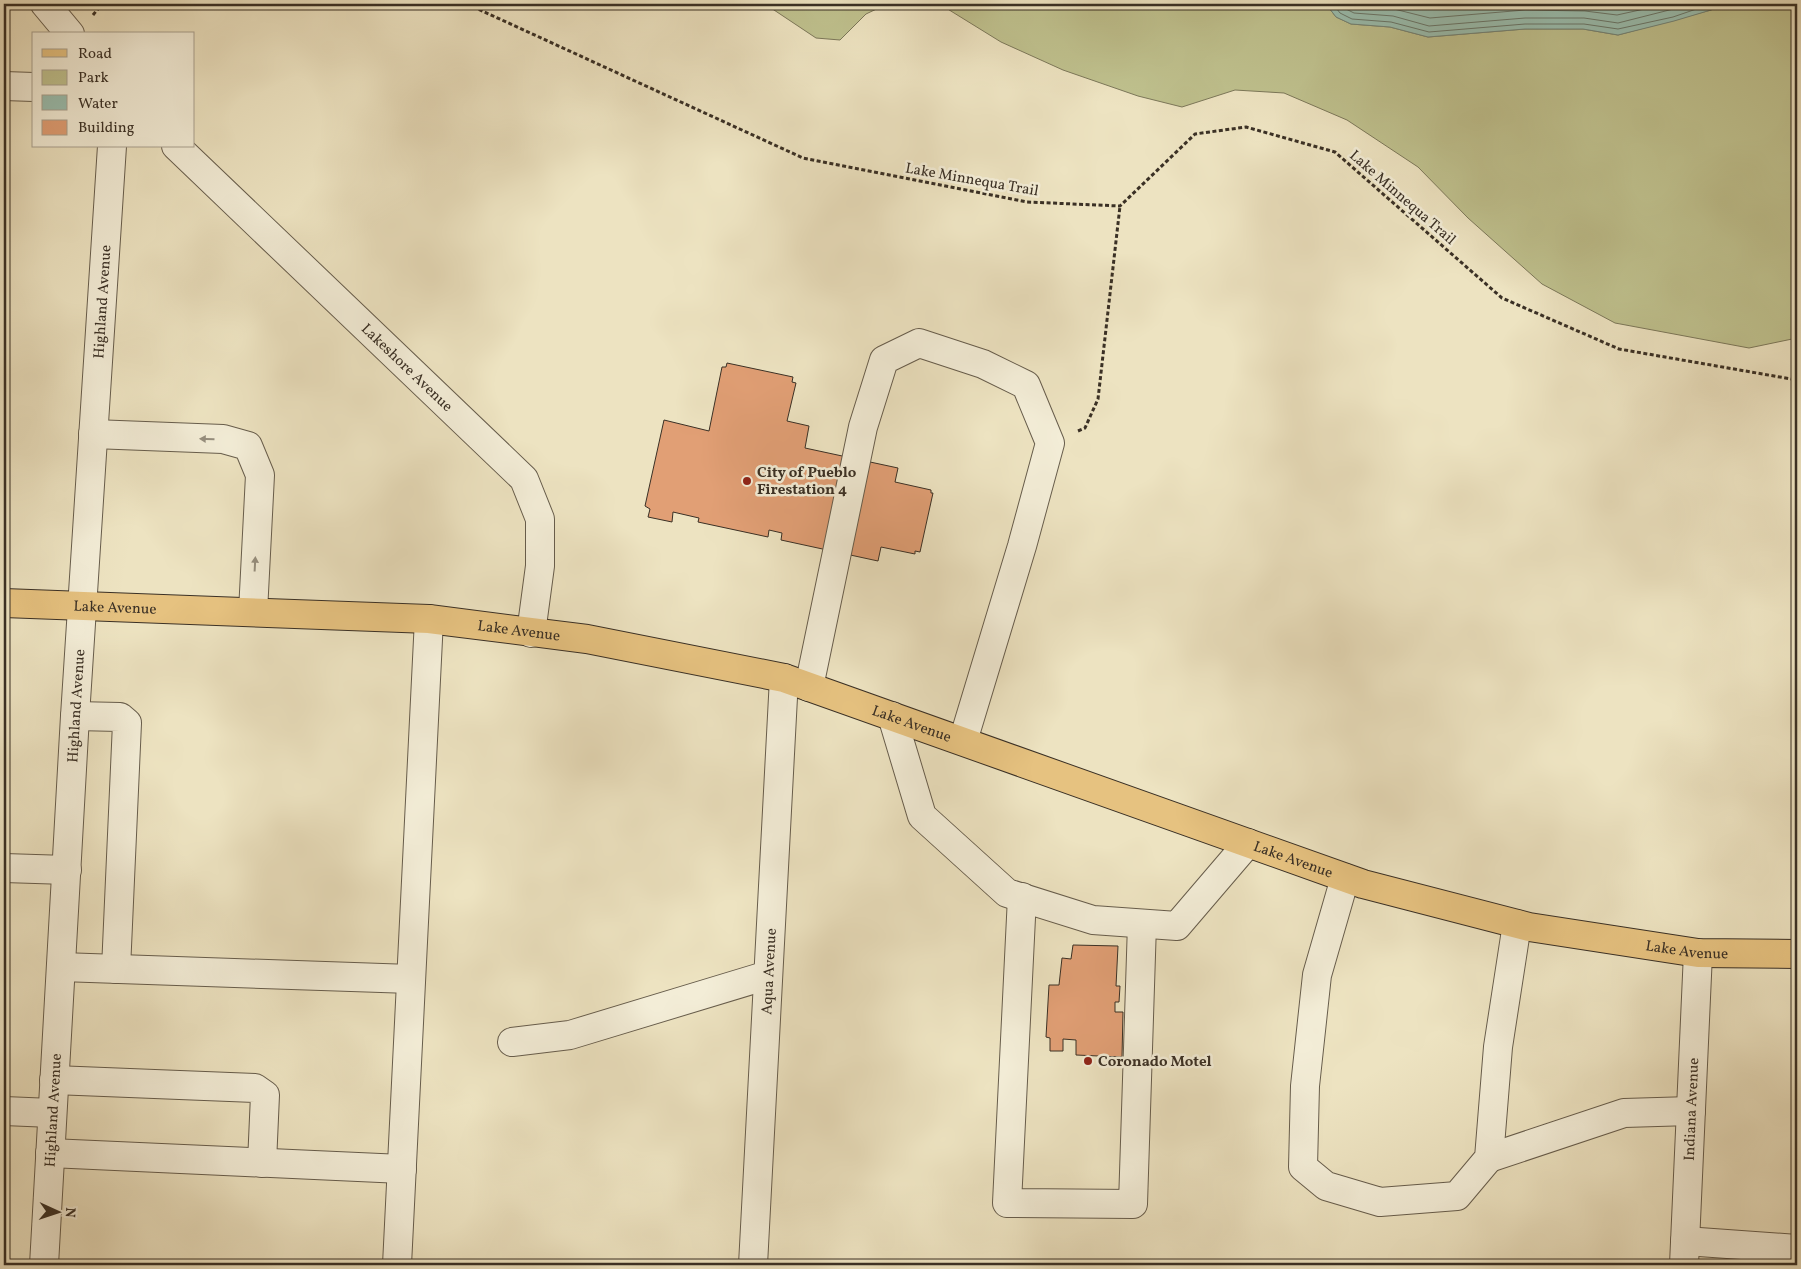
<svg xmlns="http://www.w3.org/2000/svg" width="1801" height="1269" viewBox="0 0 1801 1269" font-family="Vollkorn,serif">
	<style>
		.green { fill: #bfc18e; stroke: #7c785a }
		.water { fill: #9abeaf; stroke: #748578 }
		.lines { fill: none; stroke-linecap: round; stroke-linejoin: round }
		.shore { stroke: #6a776a; stroke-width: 1 }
		.building { fill: #e19f75; stroke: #3a3025 }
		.minor-casing { stroke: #675d4c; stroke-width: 30 }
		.major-casing { stroke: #3a3025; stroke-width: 30 }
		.path { stroke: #3a3025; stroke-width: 3; stroke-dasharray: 4 2.5; stroke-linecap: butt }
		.minor { stroke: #f3edd7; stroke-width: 28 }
		.major { stroke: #e6c280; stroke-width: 28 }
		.oneway { fill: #968e7e }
		.poi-dot { fill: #8f2418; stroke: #f3edd7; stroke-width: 2 }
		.labels { text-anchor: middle; stroke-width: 5; stroke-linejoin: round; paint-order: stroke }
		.street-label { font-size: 15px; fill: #3a3025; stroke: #f3edd7 }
		.poi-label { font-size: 15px; font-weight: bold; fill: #3a3025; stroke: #f3edd7; text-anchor: start }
	</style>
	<rect width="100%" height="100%" fill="#ede3c1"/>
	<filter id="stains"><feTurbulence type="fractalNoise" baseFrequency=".004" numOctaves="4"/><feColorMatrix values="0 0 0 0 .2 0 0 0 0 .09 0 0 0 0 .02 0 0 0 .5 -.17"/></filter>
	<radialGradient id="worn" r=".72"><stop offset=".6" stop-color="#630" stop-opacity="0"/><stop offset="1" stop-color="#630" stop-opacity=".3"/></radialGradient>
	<path class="green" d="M 765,4 L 887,4 L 866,14 L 840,40 L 816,38 Z
		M 934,4 L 1326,4 L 1336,17 L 1351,24 L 1390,27 L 1428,37 L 1525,29 L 1583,29 L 1618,35 L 1711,10 L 1722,4 L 1797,4 L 1797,338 L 1749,348 L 1615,323 L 1542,284 L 1468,218 L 1418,167 L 1347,120 L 1284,93 L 1235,90 L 1182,107 L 1138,96 L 1063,70 L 1001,42 L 946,8 Z"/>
	<path class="water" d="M 1326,4 L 1722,4 L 1711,10 L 1674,21 L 1618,35 L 1583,29 L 1525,29 L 1428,37 L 1390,27 L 1351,24 L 1336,17 Z"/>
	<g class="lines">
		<path class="shore" d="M 1333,4 L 1340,13 L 1352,19 L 1391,22 L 1429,32 L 1525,24 L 1584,24 L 1618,29 L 1673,17 L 1711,4
			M 1340,4 L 1344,8 L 1354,13 L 1393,16 L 1429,26 L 1525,18 L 1584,18 L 1618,23 L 1693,4
			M 1352,4 L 1356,6 L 1394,9 L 1430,18 L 1525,10 L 1585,11 L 1617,15 L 1667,4"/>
	</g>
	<path class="building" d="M 727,363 L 793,377 L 792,382 L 796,383 L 787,421 L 809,426 L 805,448 L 898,468 L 895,482 L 931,490 L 931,493 L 933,493 L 920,552 L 915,551 L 915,554 L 881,547 L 878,561 L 781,540 L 782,533 L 769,530 L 768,537 L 698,522 L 699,518 L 673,512 L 672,522 L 648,517 L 650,509 L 645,506 L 664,420 L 709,431 L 722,367 L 726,367 Z
		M 1073,945 L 1118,946 L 1116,986 L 1120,986 L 1119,1002 L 1115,1002 L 1115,1012 L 1123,1012 L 1122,1057 L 1076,1055 L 1076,1040 L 1063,1039 L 1063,1051 L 1050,1051 L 1050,1038 L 1046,1037 L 1049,985 L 1059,985 L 1062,958 L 1071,959 Z"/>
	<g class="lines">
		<defs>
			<g id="minor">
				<path d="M 45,4 L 70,34"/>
				<path d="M 4,86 L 34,87"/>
				<path id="s1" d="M 176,146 L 524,479 L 540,519 L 540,566 L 531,633"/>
				<path d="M 93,434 L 223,439 L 248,446 L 260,475 L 253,612"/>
				<path d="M 809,687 L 863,427 L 884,360 L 919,343 L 983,364 L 1026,385 L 1050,443 L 1022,546 L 963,741"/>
				<path d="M 75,716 L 120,717 L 127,723 L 116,969"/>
				<path d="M 892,716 L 922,816 L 1007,893 L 1093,920 L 1177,926 L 1248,843"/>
				<path d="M 4,868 L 67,870"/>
				<path d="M 1345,878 L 1317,975 L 1305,1086 L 1303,1167 L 1326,1186 L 1380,1202 L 1457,1196 L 1489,1158 L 1498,1047 L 1517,924"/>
				<path d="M 1022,897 L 1007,1203 L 1133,1204 L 1142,924"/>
				<path d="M 61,967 L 411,979"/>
				<path d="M 512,1042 L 570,1035 L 768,975"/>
				<path d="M 54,1080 L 255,1088 L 265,1095 L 262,1163"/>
				<path d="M 4,1111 L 52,1113"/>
				<path d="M 50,1153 L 402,1169"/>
				<path d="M 1489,1158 L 1624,1113 L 1691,1111"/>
				<path d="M 1685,1241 L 1797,1249"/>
				<path id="s2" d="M 44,1265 L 75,716 L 112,146"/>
				<path d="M 397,1265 L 429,619"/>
				<path id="s3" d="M 753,1265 L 784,678"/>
				<path id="s4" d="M 1684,1265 L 1698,953"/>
			</g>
			<g id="major">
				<path id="s5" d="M 4,603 L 429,619 L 587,639 L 784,678 L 1363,884 L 1529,927 L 1698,953 L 1797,954"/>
			</g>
		</defs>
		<use href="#minor" class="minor-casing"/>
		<use href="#major" class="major-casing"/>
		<path class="path" d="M 467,4 L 803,158 L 1027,202 L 1120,206 L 1195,134 L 1246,127 L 1335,152 L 1502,298 L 1619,349 L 1797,380
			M 93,15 L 102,4
			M 1078,431 L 1085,428 L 1098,399 L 1120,206"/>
		<use href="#minor" class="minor"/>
		<use href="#major" class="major"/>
	</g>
	<defs><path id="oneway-solid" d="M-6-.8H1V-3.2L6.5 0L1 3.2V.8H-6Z" transform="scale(1.25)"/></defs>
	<g class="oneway">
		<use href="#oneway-solid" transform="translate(207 439) rotate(-178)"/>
		<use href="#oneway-solid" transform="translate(255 564) rotate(-87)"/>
	</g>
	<g class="poi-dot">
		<circle cx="747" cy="481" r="5"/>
		<circle cx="1088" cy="1061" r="5"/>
	</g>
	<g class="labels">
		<g class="street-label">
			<text transform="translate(972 179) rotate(10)" y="5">Lake Minnequa Trail</text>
			<text transform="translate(1403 197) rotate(41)" y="5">Lake Minnequa Trail</text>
			<text dy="5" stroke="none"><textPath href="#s2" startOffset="965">Highland Avenue</textPath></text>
			<text dy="5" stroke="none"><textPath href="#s1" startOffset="320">Lakeshore Avenue</textPath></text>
			<text dy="5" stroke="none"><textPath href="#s5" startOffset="111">Lake Avenue</textPath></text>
			<text dy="5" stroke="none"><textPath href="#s5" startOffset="516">Lake Avenue</textPath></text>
			<text dy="5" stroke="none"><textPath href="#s2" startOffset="560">Highland Avenue</textPath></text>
			<text dy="5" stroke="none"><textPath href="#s5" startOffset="921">Lake Avenue</textPath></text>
			<text dy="5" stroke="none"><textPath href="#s5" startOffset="1326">Lake Avenue</textPath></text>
			<text dy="5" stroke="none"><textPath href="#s5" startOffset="1731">Lake Avenue</textPath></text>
			<text dy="5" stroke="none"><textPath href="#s3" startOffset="294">Aqua Avenue</textPath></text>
			<text dy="5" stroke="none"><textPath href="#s4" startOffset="156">Indiana Avenue</textPath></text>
			<text dy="5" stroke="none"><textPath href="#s2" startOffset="155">Highland Avenue</textPath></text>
		</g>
		<g class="poi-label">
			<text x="757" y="477">City of Pueblo<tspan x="757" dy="17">Firestation 4</tspan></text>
			<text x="1098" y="1066">Coronado Motel</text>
		</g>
	</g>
	<rect width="1801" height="1269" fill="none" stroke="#ede3c1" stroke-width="20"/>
	<rect x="5" y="5" width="1791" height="1259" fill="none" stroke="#3a3025" stroke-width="2.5"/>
	<rect x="10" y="10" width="1781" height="1249" fill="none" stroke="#3a3025"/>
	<rect x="32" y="32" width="162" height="115" fill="#f3edd7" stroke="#a9a190"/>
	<rect x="42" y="49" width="25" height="8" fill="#e6c280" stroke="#a9a190"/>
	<text x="78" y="58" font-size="15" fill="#3a3025">Road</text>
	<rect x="42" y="70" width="25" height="15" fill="#bfc18e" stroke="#a9a190"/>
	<text x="78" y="82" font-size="15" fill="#3a3025">Park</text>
	<rect x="42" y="95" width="25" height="15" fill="#9abeaf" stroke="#a9a190"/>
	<text x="78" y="108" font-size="15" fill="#3a3025">Water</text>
	<rect x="42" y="120" width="25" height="15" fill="#e19f75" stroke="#a9a190"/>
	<text x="78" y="132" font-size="15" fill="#3a3025">Building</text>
	<g transform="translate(58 1212) rotate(93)" stroke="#f3edd7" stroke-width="4" paint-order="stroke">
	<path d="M0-4L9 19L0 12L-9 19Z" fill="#3a3025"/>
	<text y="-8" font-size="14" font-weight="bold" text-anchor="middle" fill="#3a3025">N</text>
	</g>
	<rect width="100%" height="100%" filter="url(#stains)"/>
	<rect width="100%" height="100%" fill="url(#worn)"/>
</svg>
